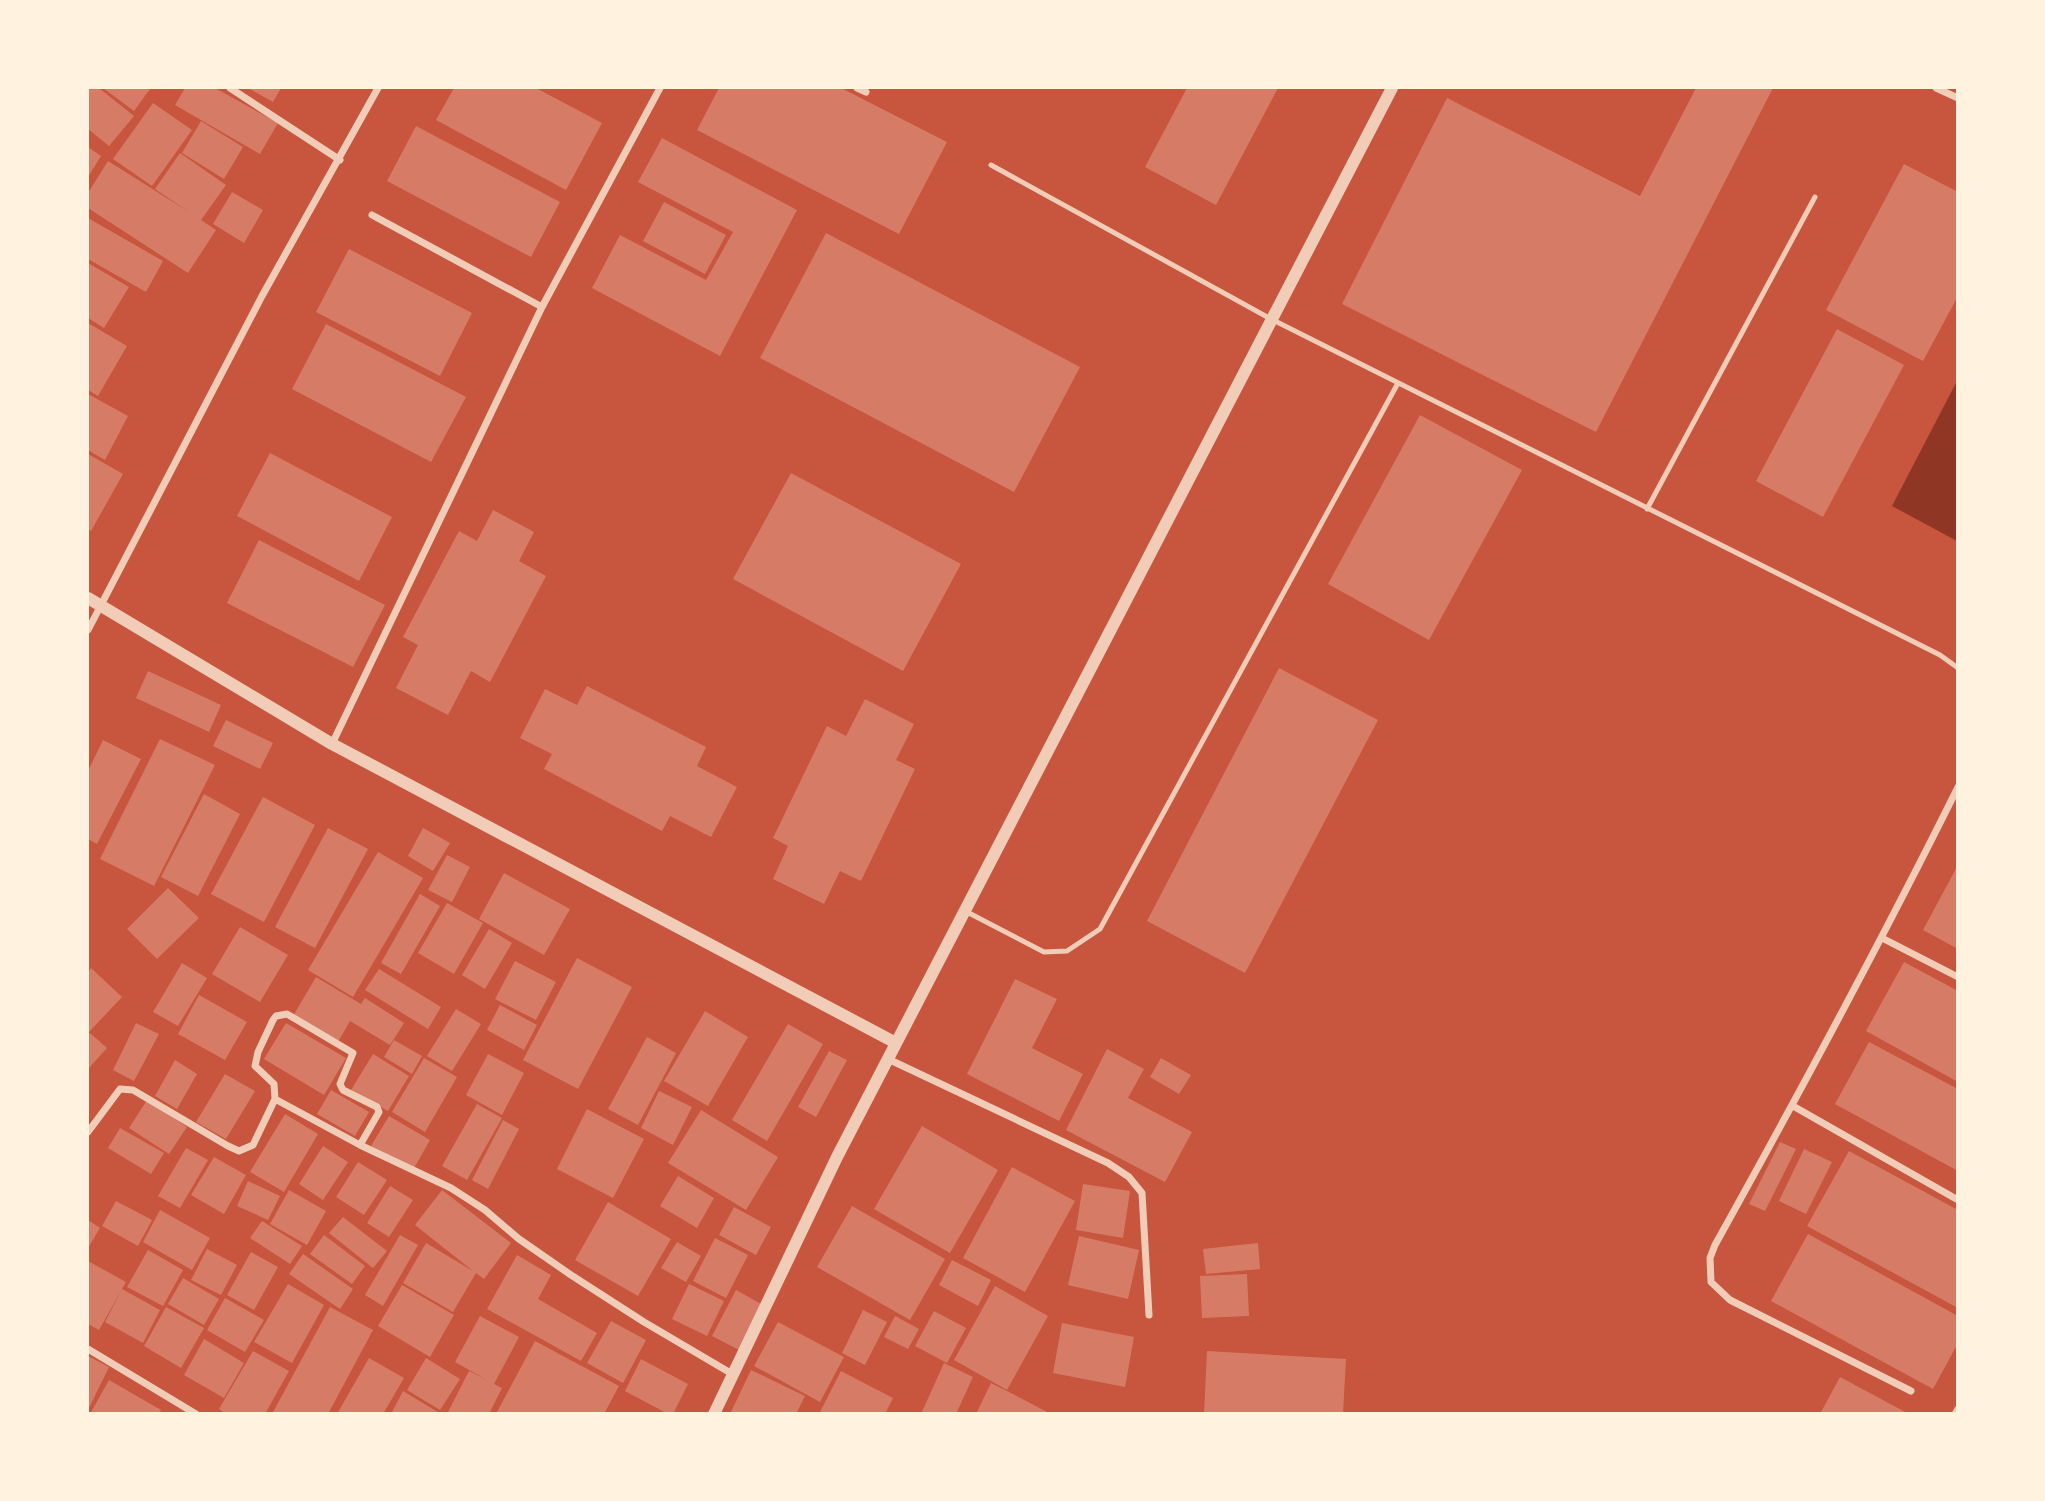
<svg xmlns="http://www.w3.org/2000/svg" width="2045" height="1501" viewBox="0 0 2045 1501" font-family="Overpass,sans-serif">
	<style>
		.water { fill: #8f3625 }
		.building { fill: #d67c66 }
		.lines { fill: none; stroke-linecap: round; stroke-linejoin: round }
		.service { stroke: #f1ccb7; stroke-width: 5 }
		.minor { stroke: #f1ccb7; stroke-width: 7 }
		.tertiary { stroke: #f1ccb7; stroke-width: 12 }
	</style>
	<rect width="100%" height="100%" fill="#c8553d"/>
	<path class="water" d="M 1957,381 L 1958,541 L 1957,541 L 1892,506 Z"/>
	<path class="building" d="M 88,88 L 99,88 L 134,116 L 109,146 L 88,129 Z
		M 103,88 L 148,88 L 150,89 L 134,111 Z
		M 185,88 L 215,88 L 278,123 L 260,154 L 175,105 Z
		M 248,88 L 281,88 L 273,102 Z
		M 454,88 L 536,88 L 602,123 L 566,190 L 436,120 Z
		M 719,88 L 841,88 L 947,142 L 899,234 L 697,130 Z
		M 1187,88 L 1278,88 L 1216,205 L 1145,167 Z
		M 1696,88 L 1773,88 L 1596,432 L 1342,304 L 1447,98 L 1640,196 Z
		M 153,103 L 192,130 L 152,186 L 113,159 Z
		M 201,121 L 243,147 L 224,179 L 182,153 Z
		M 416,126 L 560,202 L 531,257 L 387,181 Z
		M 662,138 L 797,210 L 720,356 L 592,288 L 620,235 L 706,280 L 733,232 L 638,182 Z
		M 88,147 L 101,156 L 88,177 Z
		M 180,153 L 226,185 L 201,220 L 216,230 L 188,273 L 88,208 L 88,193 L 108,161 L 189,212 L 155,189 Z
		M 1904,164 L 1958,192 L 1958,296 L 1923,361 L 1826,310 Z
		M 232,192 L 263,210 L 244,243 L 213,224 Z
		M 664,202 L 726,235 L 705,274 L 643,241 Z
		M 88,218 L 163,261 L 146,292 L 88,259 Z
		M 826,233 L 1080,367 L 1014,492 L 760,358 Z
		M 349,249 L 472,313 L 440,376 L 316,312 Z
		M 88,263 L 129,287 L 104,328 L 88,318 Z
		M 88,323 L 127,346 L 98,396 L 88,390 Z
		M 326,324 L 466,397 L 431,462 L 292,389 Z
		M 1837,329 L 1904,365 L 1823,517 L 1756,481 Z
		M 88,394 L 128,416 L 105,460 L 88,450 Z
		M 1420,415 L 1522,470 L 1429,640 L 1328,584 Z
		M 270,453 L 392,517 L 359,581 L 237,516 Z
		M 88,454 L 123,474 L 91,531 L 88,529 Z
		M 791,473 L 961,564 L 903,671 L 733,579 Z
		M 493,510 L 534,532 L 519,561 L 546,576 L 490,682 L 471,671 L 448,715 L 396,688 L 418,645 L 403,637 L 459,531 L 477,541 Z
		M 259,540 L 385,605 L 353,667 L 227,603 Z
		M 1279,668 L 1378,720 L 1245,973 L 1147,921 Z
		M 148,671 L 221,705 L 209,732 L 136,698 Z
		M 587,686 L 706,747 L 697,766 L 737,787 L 711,837 L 670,816 L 662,831 L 544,769 L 552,754 L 520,738 L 545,689 L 577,705 Z
		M 865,699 L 914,724 L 896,760 L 915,769 L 861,881 L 840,871 L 824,904 L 773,879 L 788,846 L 773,838 L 827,726 L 846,736 Z
		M 226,720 L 273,743 L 260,769 L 213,746 Z
		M 160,739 L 215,765 L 154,886 L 100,859 Z
		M 103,740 L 141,759 L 97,844 L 88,839 L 88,771 Z
		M 204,794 L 240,814 L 198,896 L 161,877 Z
		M 263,797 L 315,825 L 264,922 L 211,894 Z
		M 328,828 L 368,849 L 315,948 L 275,927 Z
		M 423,828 L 450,843 L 433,871 L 408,856 Z
		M 378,852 L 423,878 L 353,997 L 308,970 Z
		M 447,855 L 470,867 L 452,902 L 428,890 Z
		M 1958,865 L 1958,949 L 1923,930 Z
		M 504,873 L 570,909 L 544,955 L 479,919 Z
		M 168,888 L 199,918 L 157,959 L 127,929 Z
		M 420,894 L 440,906 L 401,974 L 381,963 Z
		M 447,903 L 483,923 L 454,974 L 418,953 Z
		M 240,927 L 288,955 L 260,1002 L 212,974 Z
		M 489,929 L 512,943 L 485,989 L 462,975 Z
		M 577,958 L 632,987 L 578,1089 L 523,1060 Z
		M 515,961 L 556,982 L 536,1020 L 495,999 Z
		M 1904,962 L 1958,991 L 1958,1082 L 1866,1031 Z
		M 182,963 L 207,978 L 178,1026 L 153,1012 Z
		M 91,968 L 122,997 L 88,1033 L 88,972 Z
		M 379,969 L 441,1007 L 428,1029 L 365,990 Z
		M 316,977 L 361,1004 L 365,998 L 404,1023 L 390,1045 L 350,1021 L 338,1042 L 293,1016 Z
		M 1015,979 L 1057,999 L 1032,1048 L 1083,1074 L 1059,1121 L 967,1074 Z
		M 199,995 L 247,1022 L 225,1060 L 178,1034 Z
		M 500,1005 L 537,1025 L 524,1050 L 487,1030 Z
		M 456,1009 L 481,1024 L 452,1071 L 427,1056 Z
		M 705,1011 L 748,1037 L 708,1106 L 664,1081 Z
		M 136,1023 L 159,1034 L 134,1081 L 113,1070 Z
		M 286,1023 L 346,1058 L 324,1095 L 264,1059 Z
		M 788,1024 L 823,1044 L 767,1141 L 732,1120 Z
		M 90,1033 L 107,1048 L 88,1069 L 88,1035 Z
		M 647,1037 L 676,1053 L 638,1125 L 608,1109 Z
		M 394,1040 L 422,1056 L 412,1074 L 384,1057 Z
		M 1869,1042 L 1958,1089 L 1958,1171 L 1835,1104 Z
		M 1107,1049 L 1144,1069 L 1128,1098 L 1192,1132 L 1165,1182 L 1066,1130 Z
		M 829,1051 L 847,1060 L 816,1117 L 798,1107 Z
		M 373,1054 L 409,1076 L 388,1111 L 351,1090 Z
		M 488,1054 L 524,1073 L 502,1115 L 466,1095 Z
		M 424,1058 L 457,1077 L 425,1132 L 392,1112 Z
		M 1161,1058 L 1191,1075 L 1179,1094 L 1150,1077 Z
		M 175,1060 L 197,1074 L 177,1109 L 155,1096 Z
		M 225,1074 L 255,1091 L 226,1139 L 196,1122 Z
		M 331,1090 L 369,1112 L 355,1136 L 317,1114 Z
		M 659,1091 L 692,1107 L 673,1145 L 641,1128 Z
		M 147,1100 L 187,1127 L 169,1154 L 129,1128 Z
		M 477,1104 L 502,1118 L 467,1180 L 442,1166 Z
		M 587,1109 L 644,1139 L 613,1198 L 557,1169 Z
		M 701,1110 L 778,1157 L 746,1210 L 668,1163 Z
		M 285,1114 L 318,1134 L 284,1192 L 250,1172 Z
		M 389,1116 L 430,1140 L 413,1170 L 371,1146 Z
		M 503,1120 L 519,1129 L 488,1189 L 472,1180 Z
		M 922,1126 L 998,1170 L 950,1253 L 874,1209 Z
		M 120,1128 L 164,1153 L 151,1174 L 108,1148 Z
		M 1780,1142 L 1796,1149 L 1765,1211 L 1749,1204 Z
		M 323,1146 L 348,1162 L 323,1200 L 299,1184 Z
		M 186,1148 L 208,1160 L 180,1208 L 158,1196 Z
		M 1804,1149 L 1832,1162 L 1806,1214 L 1779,1201 Z
		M 1849,1151 L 1958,1210 L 1958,1308 L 1807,1226 Z
		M 214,1157 L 246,1175 L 224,1214 L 191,1195 Z
		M 358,1162 L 387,1180 L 364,1215 L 336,1197 Z
		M 1012,1167 L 1075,1201 L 1025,1292 L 963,1258 Z
		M 678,1176 L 714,1198 L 697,1228 L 660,1206 Z
		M 248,1181 L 280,1196 L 268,1220 L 237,1206 Z
		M 1083,1184 L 1130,1191 L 1123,1238 L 1076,1230 Z
		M 390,1186 L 413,1200 L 389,1237 L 367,1223 Z
		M 289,1190 L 326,1211 L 307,1245 L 270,1224 Z
		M 442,1190 L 511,1243 L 484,1279 L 476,1273 L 453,1312 L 403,1283 L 426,1243 L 473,1271 L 415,1225 Z
		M 116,1201 L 152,1220 L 138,1246 L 102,1226 Z
		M 608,1202 L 671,1239 L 638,1296 L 575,1260 Z
		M 852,1206 L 945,1259 L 910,1320 L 817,1267 Z
		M 734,1207 L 771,1227 L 756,1255 L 719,1235 Z
		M 160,1210 L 210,1238 L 192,1270 L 143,1242 Z
		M 343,1217 L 387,1251 L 373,1268 L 329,1233 Z
		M 88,1220 L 100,1228 L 88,1248 Z
		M 262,1221 L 302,1246 L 290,1264 L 250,1238 Z
		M 1808,1234 L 1958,1316 L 1958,1343 L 1933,1389 L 1771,1301 Z
		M 324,1235 L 365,1266 L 352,1284 L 310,1254 Z
		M 400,1235 L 418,1245 L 383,1306 L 365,1295 Z
		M 1079,1236 L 1139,1250 L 1128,1299 L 1068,1285 Z
		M 715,1238 L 748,1255 L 726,1298 L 693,1281 Z
		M 677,1242 L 701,1256 L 686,1282 L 661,1268 Z
		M 1258,1243 L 1260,1269 L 1206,1274 L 1203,1249 Z
		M 207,1249 L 237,1265 L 221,1295 L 191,1280 Z
		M 148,1250 L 183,1270 L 163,1306 L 127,1287 Z
		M 251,1252 L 278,1267 L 254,1310 L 227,1295 Z
		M 303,1254 L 353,1289 L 340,1309 L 289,1274 Z
		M 517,1255 L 551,1275 L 538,1299 L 597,1333 L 581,1361 L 487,1309 Z
		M 952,1260 L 991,1280 L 978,1306 L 939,1285 Z
		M 88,1261 L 126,1282 L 122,1289 L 160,1310 L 143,1343 L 105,1322 L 121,1291 L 99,1330 L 88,1324 Z
		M 1247,1274 L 1249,1316 L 1202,1318 L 1200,1276 Z
		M 183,1278 L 219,1299 L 204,1325 L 168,1304 Z
		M 288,1284 L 324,1305 L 292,1363 L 254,1342 Z
		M 689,1284 L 724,1301 L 707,1336 L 672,1319 Z
		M 402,1285 L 454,1315 L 430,1357 L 378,1326 Z
		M 995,1286 L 1048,1316 L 1007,1390 L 954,1360 Z
		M 736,1290 L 765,1306 L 741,1351 L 712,1336 Z
		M 225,1298 L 264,1320 L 245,1352 L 207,1330 Z
		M 166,1307 L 204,1328 L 181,1368 L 144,1346 Z
		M 330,1307 L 373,1330 L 328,1414 L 272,1414 Z
		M 863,1310 L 887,1322 L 865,1365 L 842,1353 Z
		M 934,1311 L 966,1328 L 947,1363 L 915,1346 Z
		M 480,1316 L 519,1337 L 494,1384 L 502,1388 L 489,1414 L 447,1414 L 469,1371 L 487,1380 L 455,1362 Z
		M 895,1316 L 919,1329 L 908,1349 L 884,1337 Z
		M 611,1321 L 646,1340 L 623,1383 L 587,1363 Z
		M 778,1322 L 844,1357 L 820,1402 L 754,1366 Z
		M 1062,1323 L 1134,1337 L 1125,1387 L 1053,1373 Z
		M 204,1339 L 244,1363 L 224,1398 L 184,1375 Z
		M 535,1341 L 619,1386 L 604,1414 L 496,1414 Z
		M 253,1351 L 289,1371 L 265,1414 L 226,1414 L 219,1409 Z
		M 1207,1351 L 1346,1359 L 1343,1414 L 1204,1414 Z
		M 88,1356 L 109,1367 L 88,1410 Z
		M 369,1358 L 404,1378 L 383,1414 L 337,1414 Z
		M 426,1358 L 460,1379 L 440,1410 L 407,1390 Z
		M 641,1359 L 688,1384 L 673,1414 L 668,1414 L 625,1391 Z
		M 944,1363 L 973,1377 L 956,1414 L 921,1414 Z
		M 751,1370 L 805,1396 L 796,1414 L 730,1414 Z
		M 841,1371 L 893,1398 L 885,1414 L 819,1414 Z
		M 1840,1377 L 1909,1414 L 1820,1414 Z
		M 109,1380 L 161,1410 L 159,1414 L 90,1414 Z
		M 991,1383 L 1005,1390 L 1051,1414 L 976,1414 Z
		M 403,1391 L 441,1414 L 391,1414 Z"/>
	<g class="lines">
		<path class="service" d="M 991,165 L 1271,319 L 1940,655 L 1958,668
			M 1647,509 L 1815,197
			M 967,912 L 1044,952 L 1067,951 L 1100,929 L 1398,383"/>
		<path class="minor" d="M 230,88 L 340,160
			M 857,88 L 866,92
			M 1936,88 L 1958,98
			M 372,215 L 542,307
			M 88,630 L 262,296 L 378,88
			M 332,744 L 542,307 L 660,88
			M 1882,938 L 1958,977
			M 888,1059 L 1108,1163 L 1129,1177 L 1142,1193 L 1149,1315
			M 275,1099 L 360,1145 L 451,1188 L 485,1210 L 519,1239 L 571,1275 L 644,1322 L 734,1375
			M 1793,1106 L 1958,1200
			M 88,1132 L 120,1089 L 133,1090 L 228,1146 L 239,1151 L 253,1145 L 275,1099 L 274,1084 L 255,1066 L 258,1052 L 273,1020 L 276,1016 L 287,1014 L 353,1053 L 340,1084 L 343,1090 L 377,1107 L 379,1112 L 360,1145
			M 88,1349 L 196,1414
			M 1911,1391 L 1730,1300 L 1711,1282 L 1710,1258 L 1715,1245 C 1799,1094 1881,942 1958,787
			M 1955,1414 L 1958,1409"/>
		<path class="tertiary" d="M 88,598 L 332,744 L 896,1043
			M 714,1414 L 837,1157 L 1392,88"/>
	</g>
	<rect width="2045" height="1501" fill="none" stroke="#fff3e0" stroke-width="178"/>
</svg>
